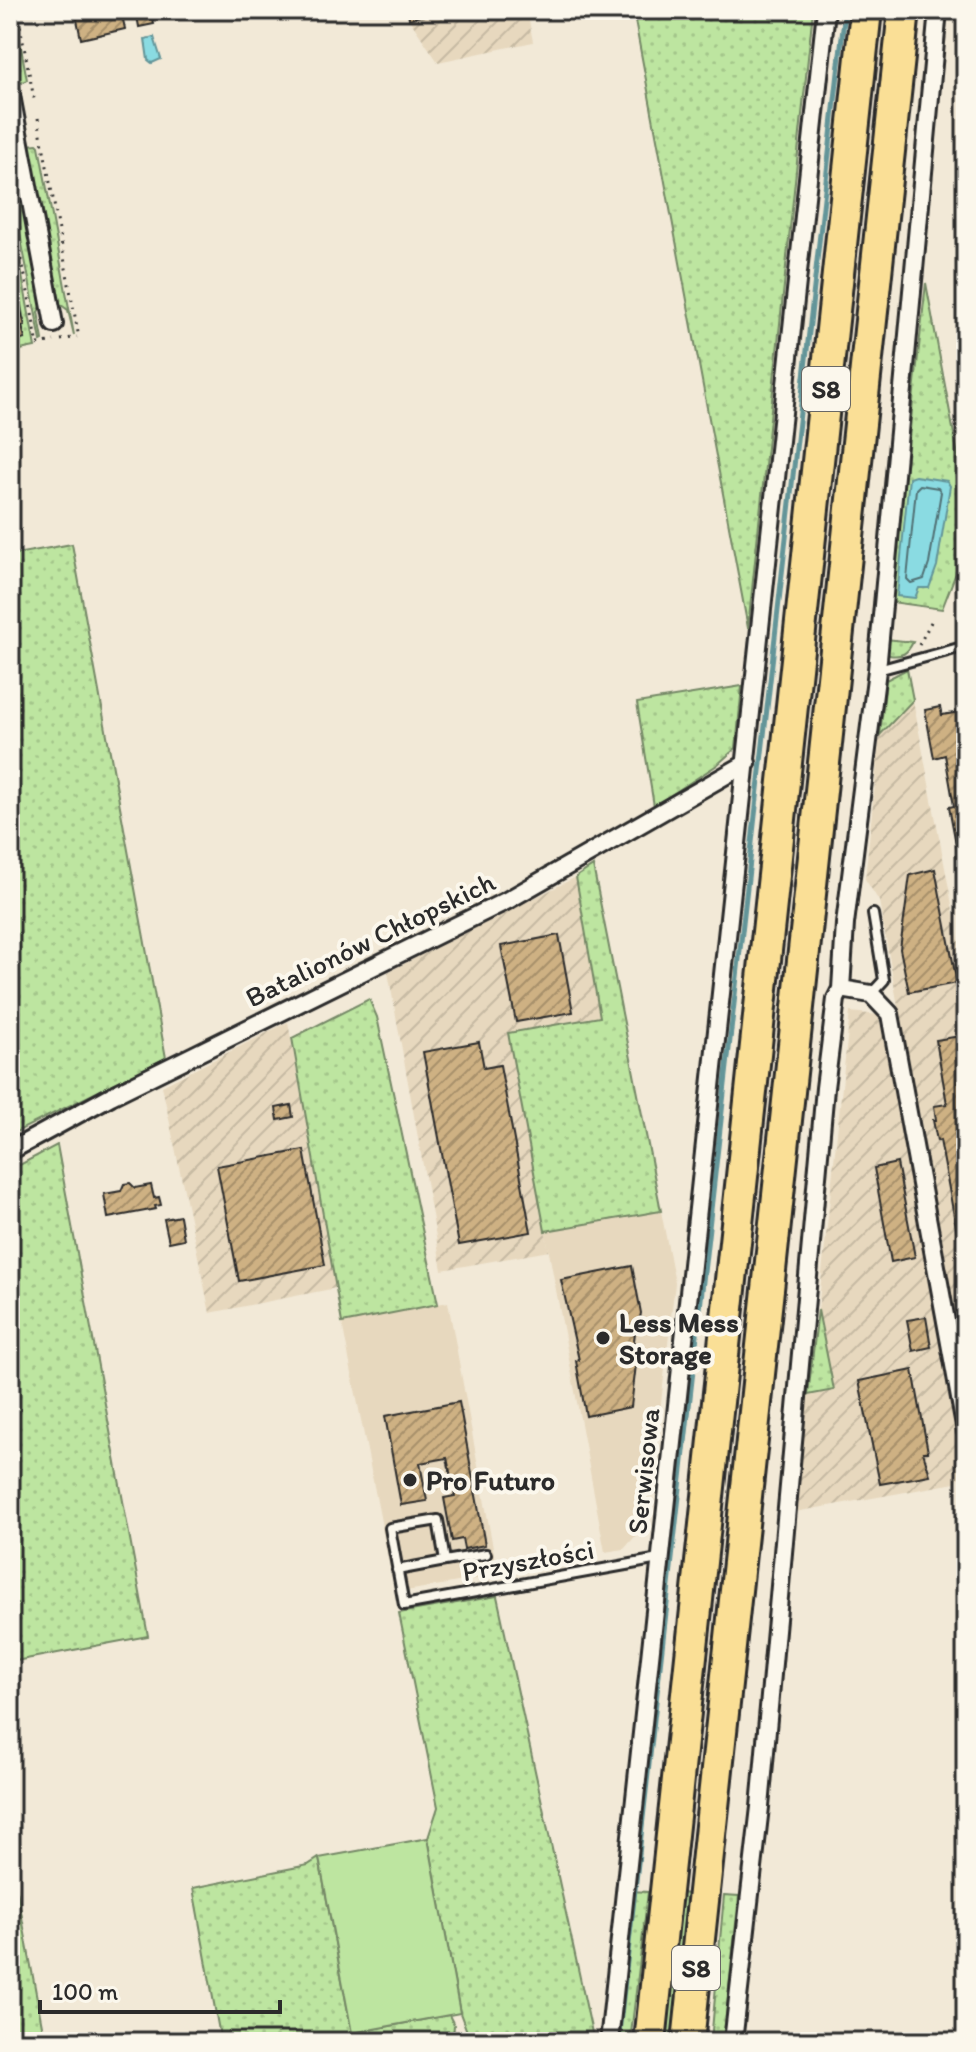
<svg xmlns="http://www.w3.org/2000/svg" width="976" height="2052" viewBox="0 0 976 2052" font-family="Itim,sans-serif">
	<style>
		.built { fill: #e7d8be }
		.industrial { fill: url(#industrial-furrows) }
		.grass { fill: url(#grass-dots); stroke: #748866; stroke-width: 2 }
		.garden { fill: #bde5a0; stroke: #748866; stroke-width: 2 }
		.water { fill: #8adbe2; stroke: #649599; stroke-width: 2 }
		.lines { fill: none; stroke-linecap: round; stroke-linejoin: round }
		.shore { stroke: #517174; stroke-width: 2 }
		.stream { stroke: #649599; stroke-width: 5 }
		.building { fill: url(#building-hatch); stroke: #2b2b2b; stroke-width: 2 }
		.lane-casing { stroke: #2b2b2b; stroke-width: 14 }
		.street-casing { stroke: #2b2b2b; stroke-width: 22 }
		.highway-casing { stroke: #2b2b2b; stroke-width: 36 }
		.path { stroke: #2b2b2b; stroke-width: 3; stroke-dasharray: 2 6; stroke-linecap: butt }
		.lane { stroke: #fbf7ec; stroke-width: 8 }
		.street { stroke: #fbf7ec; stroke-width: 16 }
		.highway { stroke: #fadf96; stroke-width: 30 }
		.poi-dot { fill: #2b2b2b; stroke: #fbf7ec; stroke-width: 3 }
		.labels { text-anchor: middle; stroke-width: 8; stroke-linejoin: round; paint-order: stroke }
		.shield { fill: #fbf7ec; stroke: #696865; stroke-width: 2 }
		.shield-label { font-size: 26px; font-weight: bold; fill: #2b2b2b }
		.street-label { font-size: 28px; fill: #2b2b2b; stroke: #fbf7ec }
		.poi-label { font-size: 28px; font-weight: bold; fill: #2b2b2b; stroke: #fbf7ec; text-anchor: start }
	</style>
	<defs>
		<pattern id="industrial-furrows" width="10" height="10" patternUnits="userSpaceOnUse" patternTransform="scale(2)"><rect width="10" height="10" fill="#e7d8be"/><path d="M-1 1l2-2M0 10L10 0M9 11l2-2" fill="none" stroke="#c6baa3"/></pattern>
		<pattern id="grass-dots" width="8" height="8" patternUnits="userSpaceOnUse" patternTransform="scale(2)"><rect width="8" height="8" fill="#bde5a0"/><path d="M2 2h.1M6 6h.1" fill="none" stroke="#a3c58a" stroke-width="1.8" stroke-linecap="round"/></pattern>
		<pattern id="building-hatch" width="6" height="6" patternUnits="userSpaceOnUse" patternTransform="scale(2)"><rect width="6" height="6" fill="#ceb183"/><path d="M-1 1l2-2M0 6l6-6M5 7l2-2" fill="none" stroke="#a7906b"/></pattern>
	</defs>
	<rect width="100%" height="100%" fill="#f2e9d7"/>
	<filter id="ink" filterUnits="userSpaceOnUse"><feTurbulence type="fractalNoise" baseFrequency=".0125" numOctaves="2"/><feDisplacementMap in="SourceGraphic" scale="16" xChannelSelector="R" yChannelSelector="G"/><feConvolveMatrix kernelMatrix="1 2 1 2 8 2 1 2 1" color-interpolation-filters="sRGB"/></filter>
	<g filter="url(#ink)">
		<path class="built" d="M 661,1211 L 675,1283 L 647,1523 L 624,1549 L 605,1552 L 545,1231 Z
			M 448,1302 L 498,1575 L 395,1593 L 342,1323 Z"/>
		<path class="industrial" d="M 408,10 L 527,10 L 533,42 L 438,62 L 409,19 Z
			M 913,700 L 966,978 L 966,1384 L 879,901 L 865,879 L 880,735 Z
			M 576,877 L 600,1017 L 508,1034 L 549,1251 L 442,1270 L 388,972 Z
			M 850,1012 L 879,1015 L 964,1469 L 955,1483 L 795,1512 L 808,1395 L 834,1390 L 818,1310 Z
			M 288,1022 L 336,1288 L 210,1313 L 162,1086 Z"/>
		<path class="grass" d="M 10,10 L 14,10 L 27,80 L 17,84 L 10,47 Z
			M 633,10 L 813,10 L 748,628 Z
			M 37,144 L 39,146 L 74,335 L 68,310 L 57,302 L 28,145 Z
			M 13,148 L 42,305 L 38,312 L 43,340 L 41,341 L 10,183 L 10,149 Z
			M 10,209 L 35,347 L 10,352 L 10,342 L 25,339 L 22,326 L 25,325 L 10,248 Z
			M 926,283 L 966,499 L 966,547 L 942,609 L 891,602 Z
			M 72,544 L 166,1058 L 10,1135 L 10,555 Z
			M 886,639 L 913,642 C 907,654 902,657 889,655 L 885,646 Z
			M 907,669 L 913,700 L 880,735 L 886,680 Z
			M 742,686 L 736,748 L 717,765 L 654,806 L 637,703 Z
			M 593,866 L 661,1211 L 545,1231 L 508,1033 L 600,1017 L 576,877 Z
			M 369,999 L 377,1017 L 438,1304 L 342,1323 L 292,1038 Z
			M 57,1145 L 148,1636 L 10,1662 L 10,1170 Z
			M 818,1310 L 834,1390 L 808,1395 Z
			M 497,1596 L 594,2042 L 471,2042 L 460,2013 L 428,1838 L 438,1807 L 399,1613 Z
			M 10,1852 L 45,2042 L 10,2042 Z
			M 319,1858 L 352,2033 L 449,2015 L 454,2025 L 453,2037 L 441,2042 L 221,2042 L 193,1888 L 308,1865 Z
			M 630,1891 L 648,1892 L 630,2042 L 614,2042 Z
			M 680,1893 L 689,1894 L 673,2042 L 664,2042 Z
			M 724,1895 L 739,1896 L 723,2042 L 711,2042 Z"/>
		<path class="garden" d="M 428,1838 L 460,2013 L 352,2033 L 319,1858 Z"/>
		<path class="water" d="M 154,37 L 161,59 L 152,63 L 148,60 L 145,39 Z
			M 915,476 L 947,481 L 950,486 L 937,566 L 929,588 L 919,588 L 915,598 L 897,596 L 909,478 Z"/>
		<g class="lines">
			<path class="shore" d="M 920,485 L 938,488 L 941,492 L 929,564 L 924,579 L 911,583 L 907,579 L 916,489 Z"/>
			<path class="stream" d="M 618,2042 L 845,10"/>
		</g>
		<path class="building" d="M 75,10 L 121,10 L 125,29 L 81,39 Z
			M 136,10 L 151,10 L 154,24 L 139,27 Z
			M 408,10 L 431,10 L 432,13 L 409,19 Z
			M 10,259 L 12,271 L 15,270 L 18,288 L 15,288 L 25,326 L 22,326 L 25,339 L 10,342 Z
			M 940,707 L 942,715 L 966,711 L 966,896 L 949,807 L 954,806 L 945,755 L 934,758 L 925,710 Z
			M 935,869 L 957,983 L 909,992 L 900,949 L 910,875 Z
			M 559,935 L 573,1012 L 516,1022 L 501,946 Z
			M 966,1035 L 966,1253 L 961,1254 L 940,1140 L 937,1141 L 933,1120 L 936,1120 L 934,1106 L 947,1104 L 936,1040 Z
			M 479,1042 L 484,1068 L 500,1065 L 531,1232 L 459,1245 L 423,1052 Z
			M 291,1105 L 293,1117 L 278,1120 L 276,1108 Z
			M 304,1150 L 325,1265 L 239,1281 L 217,1166 Z
			M 897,1163 L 915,1257 L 891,1262 L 874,1168 Z
			M 130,1183 L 135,1188 L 151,1185 L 154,1198 L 159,1197 L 161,1205 L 155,1206 L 156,1209 L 108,1218 L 104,1194 L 121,1191 L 124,1184 Z
			M 180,1216 L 184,1239 L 169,1242 L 164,1219 Z
			M 632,1266 L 641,1313 L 639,1324 L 633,1325 L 635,1333 L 632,1355 L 637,1356 L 631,1407 L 586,1416 L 576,1361 L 579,1360 L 561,1280 Z
			M 926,1317 L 931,1347 L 913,1351 L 907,1320 Z
			M 913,1370 L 928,1452 L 923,1452 L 930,1475 L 880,1484 L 859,1381 Z
			M 459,1402 L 485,1545 L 464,1549 L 462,1539 L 452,1541 L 444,1498 L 455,1496 L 447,1458 L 420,1463 L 427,1501 L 401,1505 L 385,1416 Z"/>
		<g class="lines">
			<defs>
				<path id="lane" d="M 878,670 L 966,646
					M 871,994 L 884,980 L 873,914
					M 445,1561 L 486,1554
					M 397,1570 L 445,1561 L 438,1520 L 390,1528 L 404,1605 L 659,1559"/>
				<path id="street" d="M 10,90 L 54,324
					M 841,989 L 871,994 L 890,1014 L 966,1431
					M 10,1151 L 111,1096 L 508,900 L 747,763
					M 609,2042 L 826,10
					M 733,2042 L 760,1807 L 825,1088 L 836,999 L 841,989 L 845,924 L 877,670 L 938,10"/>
				<path id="highway" d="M 650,2042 L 866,10
					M 688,2042 L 904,10"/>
			</defs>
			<use href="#lane" class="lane-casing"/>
			<use href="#street" class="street-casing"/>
			<use href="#highway" class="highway-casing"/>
			<path class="path" d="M 17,10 L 35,104
				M 38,118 L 79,338
				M 10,196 L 38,346
				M 61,340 L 77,337
				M 38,344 L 54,341
				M 919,645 L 932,620"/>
			<use href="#lane" class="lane"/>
			<use href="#street" class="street"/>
			<use href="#highway" class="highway"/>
		</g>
	</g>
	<g class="poi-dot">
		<circle cx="603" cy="1338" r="8"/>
		<circle cx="410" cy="1480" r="8"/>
	</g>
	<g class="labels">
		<g class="shield">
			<rect x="802" y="367" width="48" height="44" rx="6"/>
			<rect x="672" y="1946" width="48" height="44" rx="6"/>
		</g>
		<g class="shield-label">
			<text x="826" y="398">S8</text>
			<text x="696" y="1977">S8</text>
		</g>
		<g class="street-label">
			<text transform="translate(370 939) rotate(-26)" y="10">Batalionów Chłopskich</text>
			<text transform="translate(643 1471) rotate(-84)" y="10">Serwisowa</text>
			<text transform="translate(528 1560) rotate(-10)" y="10">Przyszłości</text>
		</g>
		<g class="poi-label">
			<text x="619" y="1332">Less Mess<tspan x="619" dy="32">Storage</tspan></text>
			<text x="426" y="1490">Pro Futuro</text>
		</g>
	</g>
	<rect width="976" height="2052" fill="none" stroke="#fbf7ec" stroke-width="40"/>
	<rect x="20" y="20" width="936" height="2012" fill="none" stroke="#2b2b2b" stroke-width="3" filter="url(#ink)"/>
	<path d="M40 2000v12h240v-12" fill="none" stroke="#2b2b2b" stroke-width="4"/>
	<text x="52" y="2000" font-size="24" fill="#2b2b2b" stroke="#fbf7ec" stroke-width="6" paint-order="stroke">100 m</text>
</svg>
